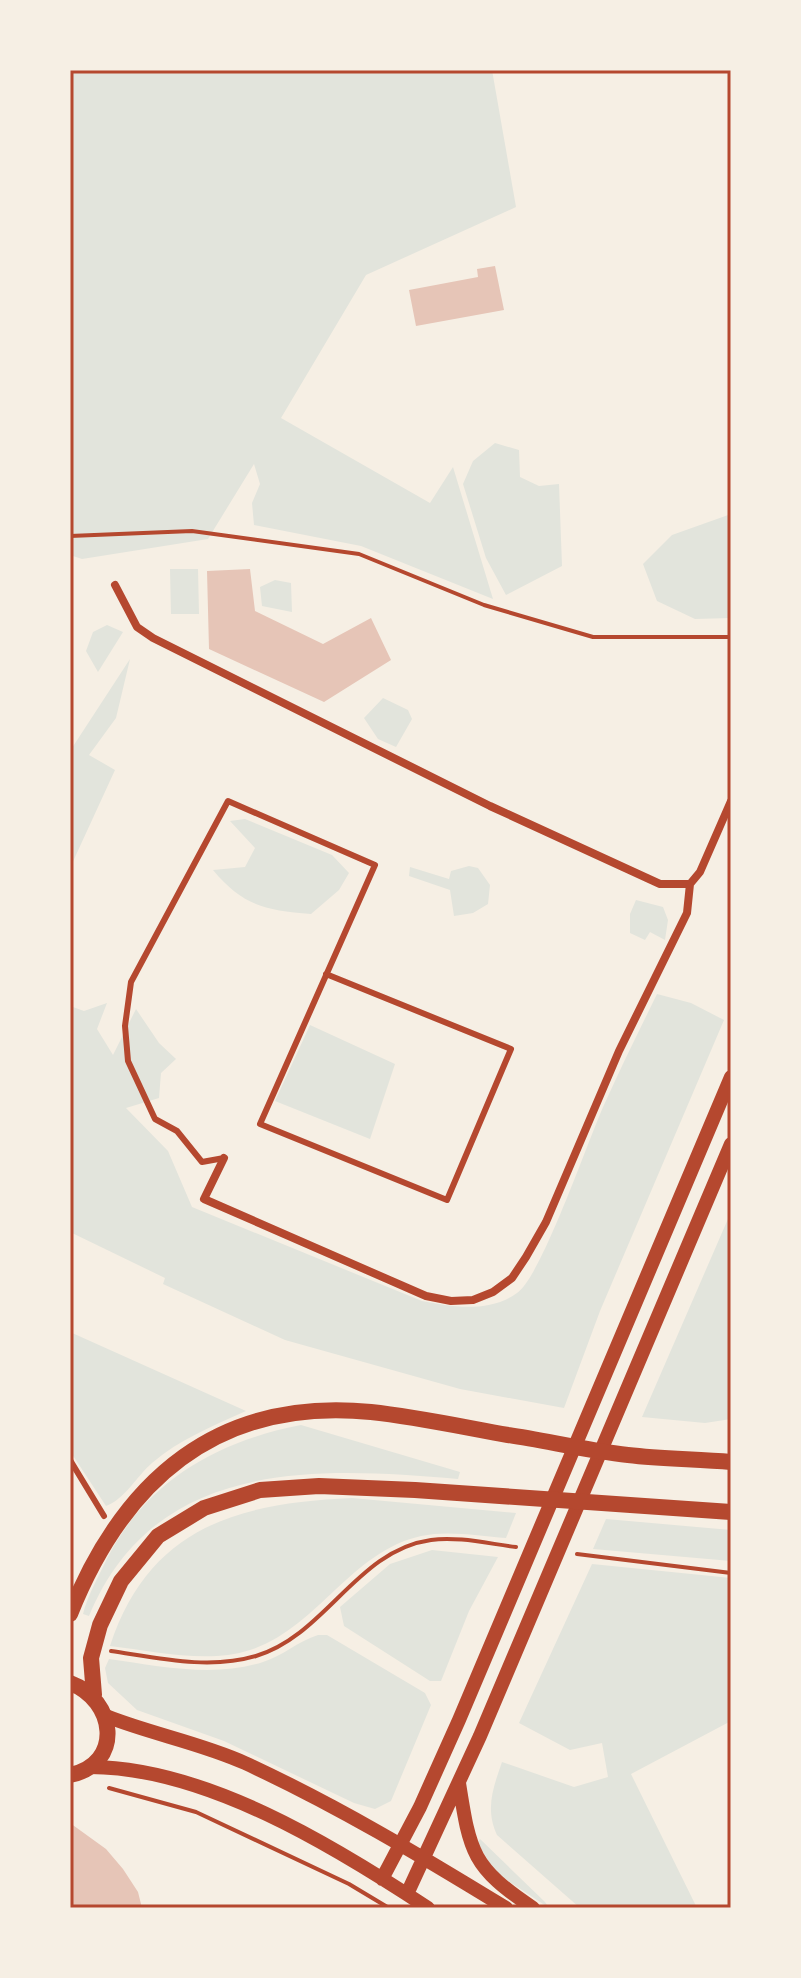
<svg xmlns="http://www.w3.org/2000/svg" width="801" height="1978" viewBox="0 0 801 1978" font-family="'Asap Condensed',sans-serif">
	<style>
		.green { fill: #e2e4dc }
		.building { fill: #e6c5b7 }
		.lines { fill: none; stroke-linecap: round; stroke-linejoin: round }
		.path { stroke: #b5482f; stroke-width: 4 }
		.service { stroke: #b5482f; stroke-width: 6 }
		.minor { stroke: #b5482f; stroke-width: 8 }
		.tertiary { stroke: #b5482f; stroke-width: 14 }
		.secondary { stroke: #b5482f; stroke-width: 16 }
		.neatline { fill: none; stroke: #b5482f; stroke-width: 3 }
	</style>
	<rect width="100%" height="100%" fill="#f6efe4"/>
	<path class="green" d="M 70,70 L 492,70 L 516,207 L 366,275 L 281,418 L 430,503 L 453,467 L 493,599 L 361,546 L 254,525 L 252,503 L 260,484 L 254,464 L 208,539 L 82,559 L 70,555 Z
		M 495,443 L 519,450 L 520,477 L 539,486 L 559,484 L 562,566 L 506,595 L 486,558 L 463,484 L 473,461 Z
		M 731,514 L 731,618 L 695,619 L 657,601 L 643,564 L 672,535 Z
		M 170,569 L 198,569 L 199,614 L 171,614 Z
		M 275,580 L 291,583 L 292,612 L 262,606 L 260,587 Z
		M 107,625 L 123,632 L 98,672 L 86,651 L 93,632 Z
		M 130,659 L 116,718 L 89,755 L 115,770 L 70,868 L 70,751 Z
		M 383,698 L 408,710 L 412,719 L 396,747 L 378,739 L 364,718 Z
		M 245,819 L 332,855 L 349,873 L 339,890 L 311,914 C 265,910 243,906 213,870 L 245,867 L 255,848 L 230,821 Z
		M 469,866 L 478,868 L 490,885 L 488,904 L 473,913 L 454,916 L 450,890 L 409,876 L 410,867 L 449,879 L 451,871 Z
		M 636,900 L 663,907 L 668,920 L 665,940 L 650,932 L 645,940 L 630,933 L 630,914 Z
		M 657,994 L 691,1003 L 724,1020 L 600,1311 L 564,1408 L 460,1389 L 285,1340 L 163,1284 L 165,1278 L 70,1232 L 70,1006 L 84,1011 L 107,1003 L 97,1029 L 113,1055 L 136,1009 L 159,1043 L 176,1059 L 161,1073 L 159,1098 L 126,1108 L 168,1151 L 192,1207 L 422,1301 C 452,1307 489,1313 517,1293 C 542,1276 588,1140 604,1105 C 621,1067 639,1031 657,994 Z
		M 310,1025 L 395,1064 L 370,1139 L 275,1101 Z
		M 731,1212 L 731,1419 L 705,1423 L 642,1417 Z
		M 70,1332 L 246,1411 C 213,1426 180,1439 152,1463 C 136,1477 125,1499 106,1506 L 70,1451 Z
		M 301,1425 L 460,1472 L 458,1479 C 314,1467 155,1458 89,1616 L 83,1614 C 87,1598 95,1583 102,1569 C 140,1485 213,1442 301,1425 Z
		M 352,1498 L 516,1513 L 506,1538 C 479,1536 448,1530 421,1536 C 350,1552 318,1628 250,1650 C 208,1664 154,1651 110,1646 C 149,1527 238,1503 352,1498 Z
		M 606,1519 L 731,1530 L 731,1561 L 593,1549 Z
		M 432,1550 L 498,1557 L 469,1611 L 441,1681 L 430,1681 L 344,1626 L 340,1607 L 390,1564 Z
		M 592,1564 L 731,1578 L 731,1721 L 631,1774 L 697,1908 L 580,1908 L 497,1835 C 485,1809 493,1788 502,1762 L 574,1787 L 608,1777 L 602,1743 L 570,1750 L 519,1723 Z
		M 318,1635 L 327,1635 L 425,1693 L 431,1705 L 391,1801 L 375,1809 L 354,1803 L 224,1741 L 137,1710 L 108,1683 L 105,1668 L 109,1659 C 159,1666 214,1678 263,1662 C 283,1656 298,1641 318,1635 Z
		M 480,1839 L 545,1902 L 549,1908 L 495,1872 L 477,1842 Z"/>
	<path class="building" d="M 495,266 L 504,310 L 416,326 L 409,290 L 478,277 L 477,269 Z
		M 250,569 L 255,611 L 323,644 L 371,618 L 391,660 L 324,702 L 209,649 L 207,571 Z
		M 70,1823 L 106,1849 L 123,1869 L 138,1892 L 142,1908 L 70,1908 Z"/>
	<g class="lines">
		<path class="path" d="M 70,536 L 192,531 L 359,554 L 484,605 L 593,637 L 731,637
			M 577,1554 L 731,1573
			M 111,1651 C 158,1658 209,1670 256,1656 C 326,1635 357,1550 431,1540 C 457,1536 490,1544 516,1547
			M 109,1788 L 196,1812 L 349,1884 L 389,1908"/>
		<path class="service" d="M 224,1158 L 202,1162 L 177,1131 L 155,1119 L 128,1061 L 125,1026 L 131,982 L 228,801 L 375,865 L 260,1124 L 447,1200 L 511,1049 L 326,974
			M 70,1460 L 104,1516"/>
		<path class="minor" d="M 115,585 L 137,627 L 153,638 L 490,806 L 660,884 L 690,884 L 700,872 L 731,801
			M 224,1158 L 204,1199 L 426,1296 L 451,1301 L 473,1300 L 493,1292 L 512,1278 L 526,1257 L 546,1222 L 619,1051 L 687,913 L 690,884"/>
		<path class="tertiary" d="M 106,1716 C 151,1734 201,1743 245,1763 C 336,1805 421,1856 506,1908
			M 90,1767 C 205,1767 334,1846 428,1908
			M 459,1783 C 470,1853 472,1867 533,1908
			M 382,1879 L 420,1807 L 459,1720 L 731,1077
			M 407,1894 L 480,1736 L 731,1144"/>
		<path class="secondary" d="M 70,1614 C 124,1479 219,1397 371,1412 C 417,1417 463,1427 508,1435 C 548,1441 588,1451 628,1455 C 662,1459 697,1459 731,1462
			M 70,1683 C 116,1700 124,1764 70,1775
			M 94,1695 L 91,1658 L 100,1625 L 121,1581 L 158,1536 L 204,1508 L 260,1490 L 319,1486 L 415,1490 L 731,1512"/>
	</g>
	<rect width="801" height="1978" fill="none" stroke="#f6efe4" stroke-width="144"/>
	<rect x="72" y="72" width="657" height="1834" class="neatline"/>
</svg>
